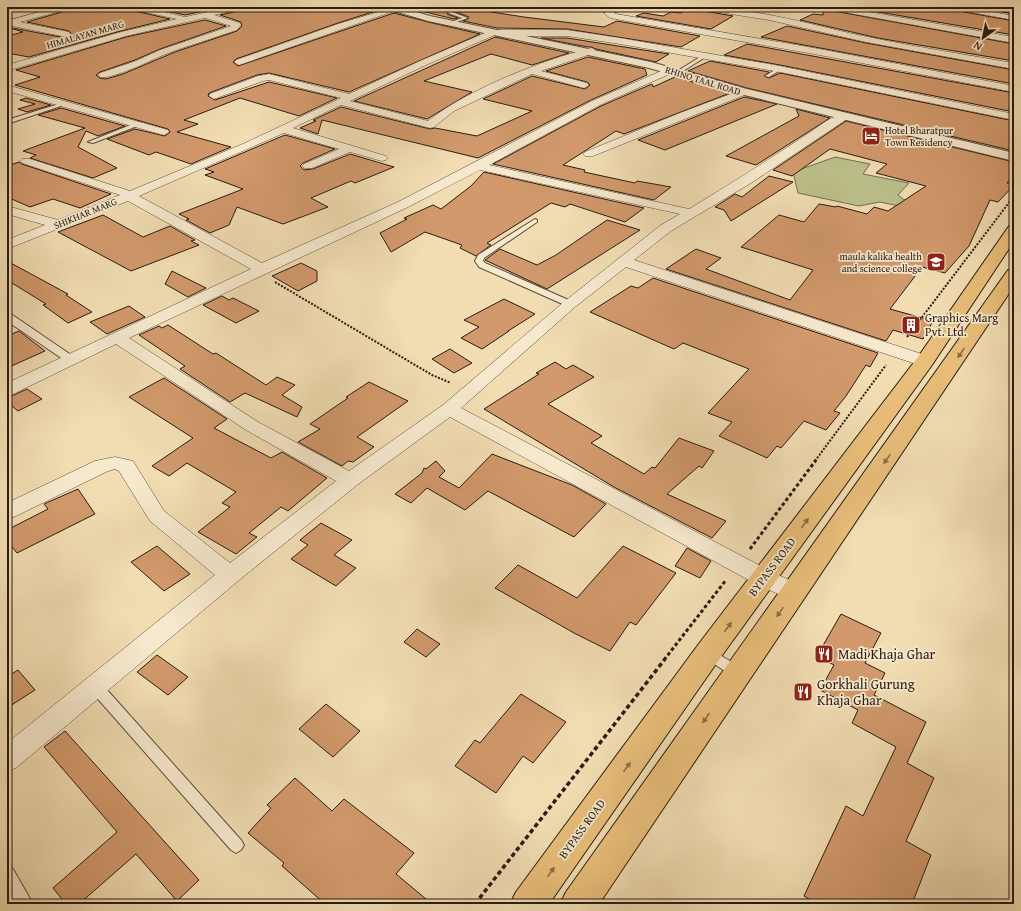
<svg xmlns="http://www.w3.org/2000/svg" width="1021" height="911" viewBox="0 0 1021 911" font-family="'Gentium Book Plus',serif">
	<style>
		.green { fill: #bcc08b; stroke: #726e50 }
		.building { fill: #d1996c; stroke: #291b14 }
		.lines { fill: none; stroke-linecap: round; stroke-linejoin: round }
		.service-casing { stroke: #5b4c3c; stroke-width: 2 }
		.pedestrian-casing { stroke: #5b4c3c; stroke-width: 2 }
		.minor-casing { stroke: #5b4c3c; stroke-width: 1 }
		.tertiary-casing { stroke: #5b4c3c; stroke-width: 2 }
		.trunk-casing { stroke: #291b14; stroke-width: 2 }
		.path-far2 { stroke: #291b14; stroke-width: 2; stroke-dasharray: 2 1.5; stroke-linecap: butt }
		.path-far1 { stroke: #291b14; stroke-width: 3; stroke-dasharray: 3.5 2.5; stroke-linecap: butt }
		.path { stroke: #291b14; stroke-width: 3.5; stroke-dasharray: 4.5 3; stroke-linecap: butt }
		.service { fill: #f7e9ce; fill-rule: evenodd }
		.pedestrian { fill: #f7e9ce; fill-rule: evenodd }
		.minor { fill: #f7e9ce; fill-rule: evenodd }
		.tertiary { fill: #f7e9ce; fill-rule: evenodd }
		.trunk { fill: #e9be7a; fill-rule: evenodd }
		.oneway { fill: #896c47 }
		.labels { text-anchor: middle; stroke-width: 3.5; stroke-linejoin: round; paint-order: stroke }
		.far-street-label { font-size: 10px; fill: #291b14; stroke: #f7e9ce }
		.far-poi-label { font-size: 10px; fill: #291b14; stroke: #f7e9ce; text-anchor: start }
		.poi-label { font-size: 12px; fill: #291b14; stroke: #f7e9ce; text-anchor: start }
		.street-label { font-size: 12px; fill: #291b14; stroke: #f7e9ce }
		.near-poi-label { font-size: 14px; fill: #291b14; stroke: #f7e9ce; text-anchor: start }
	</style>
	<rect width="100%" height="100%" fill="#f2ddb3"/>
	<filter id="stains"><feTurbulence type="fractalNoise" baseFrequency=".005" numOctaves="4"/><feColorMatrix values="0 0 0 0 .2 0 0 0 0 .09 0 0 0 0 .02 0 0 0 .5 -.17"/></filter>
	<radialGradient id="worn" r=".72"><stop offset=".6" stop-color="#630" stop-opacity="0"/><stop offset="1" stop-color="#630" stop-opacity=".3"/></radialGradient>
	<path class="green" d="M 835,157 L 870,164 L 863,174 L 909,183 L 898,195 L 918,210 L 880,202 L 859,206 L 798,193 L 793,172 Z"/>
	<path class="building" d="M 76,7 L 128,7 L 130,10 L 170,19 L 121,31 L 29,57 L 7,53 L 7,36 L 23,32 L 7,27 L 66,38 L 69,37 L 71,33 L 69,31 L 27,22 L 69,10 Z
		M 149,7 L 223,7 L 185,15 Z
		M 245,7 L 385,7 L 385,8 L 338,23 L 236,59 L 233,62 L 238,66 L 394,13 L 428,22 L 480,34 L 349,92 L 269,73 L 257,75 L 209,93 L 208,96 L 215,100 L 269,82 L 337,98 L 299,116 L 240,98 L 184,120 L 198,124 L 177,132 L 231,147 L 191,164 L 156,152 L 149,155 L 107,139 L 135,129 L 165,136 L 170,132 L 168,129 L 15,85 L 40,77 L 16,70 L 126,37 L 205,20 L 226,26 L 160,49 L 135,60 L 100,72 L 96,75 L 100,78 L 106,79 L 123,74 L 175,52 L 237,31 L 242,26 L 241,22 L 220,15 L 243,10 Z
		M 405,7 L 484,7 L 485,11 L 524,17 L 604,27 L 617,21 L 700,36 L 681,47 L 567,29 L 497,28 L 463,21 L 468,19 L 469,17 L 454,11 L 452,8 L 449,8 L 447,14 L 458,18 L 454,19 Z
		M 849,7 L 948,7 L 953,10 L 1014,21 L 1014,35 Z
		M 974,7 L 1014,7 L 1014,14 Z
		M 687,8 L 733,16 L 711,29 L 636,16 L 644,13 L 663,16 L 671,12 L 681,13 Z
		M 823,9 L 1014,44 L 1014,61 L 878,38 L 800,20 L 813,14 L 823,15 Z
		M 787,26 L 866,43 L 1014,70 L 1014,84 L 761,37 Z
		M 495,37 L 569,53 L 532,65 L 491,54 L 424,81 L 472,92 L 427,119 L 354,101 Z
		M 541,38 L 567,38 L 669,54 L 656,62 L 596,49 L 591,47 L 588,47 Z
		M 747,44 L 1014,93 L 1014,112 L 780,65 L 724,55 Z
		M 588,57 L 645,69 L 647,75 L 591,100 L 478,158 L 322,120 L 318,134 L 300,128 L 316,121 L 313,120 L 341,107 L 430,129 L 435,128 L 477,136 L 532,111 L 483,99 L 532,76 L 585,89 L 590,85 L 587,82 L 546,71 Z
		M 710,61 L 769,72 L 764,76 L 769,78 L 780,73 L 1014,121 L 1014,151 L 747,88 L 688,71 Z
		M 675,77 L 730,93 L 624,134 L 616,131 L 563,165 L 585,170 L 584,172 L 635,183 L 637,181 L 671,187 L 654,200 L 493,164 L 601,106 L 652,84 L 653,87 Z
		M 744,97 L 777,104 L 665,150 L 638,140 Z
		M 26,98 L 51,105 L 27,112 L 18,109 L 35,104 L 20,100 Z
		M 61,108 L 125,126 L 98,136 L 86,131 L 78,147 L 117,168 L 93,178 L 30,158 L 36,155 L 23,151 L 85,128 L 38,115 Z
		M 796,109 L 830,118 L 756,165 L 726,156 L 799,116 Z
		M 846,121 L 1014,162 L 1014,174 L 1007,183 L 1014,185 L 998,202 L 990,200 L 969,246 L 945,273 L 922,267 L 890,309 L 933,321 L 923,339 L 893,330 L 886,341 L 666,269 L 696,249 L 721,258 L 706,269 L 790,300 L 813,270 L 741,247 L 779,215 L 804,222 L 819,204 L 836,207 L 837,206 L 867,214 L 874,207 L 888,211 L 926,186 L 876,173 L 887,164 L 830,149 L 792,176 L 773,170 Z
		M 285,135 L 335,149 L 303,163 L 300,166 L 304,170 L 313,169 L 350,154 L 394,167 L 355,183 L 351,181 L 311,198 L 328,207 L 283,224 L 237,207 L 229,225 L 210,233 L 186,220 L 189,219 L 179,214 L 243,189 L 205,175 L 214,172 L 205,169 Z
		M 19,162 L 22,164 L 111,194 L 80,208 L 53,199 L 30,207 L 7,197 L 7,166 Z
		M 484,172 L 644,208 L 625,222 L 570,204 L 565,207 L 551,203 L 487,243 L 491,245 L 476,256 L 460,248 L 462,245 L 425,232 L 391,252 L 380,233 L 407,219 L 404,218 L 433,205 L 441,209 L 471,186 Z
		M 769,176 L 793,182 L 731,221 L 724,210 L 715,207 L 735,194 L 742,197 Z
		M 103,215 L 143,237 L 170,226 L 195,240 L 191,241 L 199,245 L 131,271 L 58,232 Z
		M 607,220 L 640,230 L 547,289 L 485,260 L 500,249 L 537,265 L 556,255 Z
		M 7,261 L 68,294 L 66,295 L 92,312 L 68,323 L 43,305 L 46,304 L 7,280 Z
		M 301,263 L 317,271 L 317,281 L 298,291 L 272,276 Z
		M 172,271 L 206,288 L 188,297 L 165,284 Z
		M 653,278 L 878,353 L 870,367 L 866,365 L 846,396 L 834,411 L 840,413 L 826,430 L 804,421 L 781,448 L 777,446 L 767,458 L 719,436 L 732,422 L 708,413 L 749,369 L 683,343 L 674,349 L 590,312 L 631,286 L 638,288 Z
		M 222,296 L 229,300 L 233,298 L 259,311 L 236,323 L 203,305 Z
		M 504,299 L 535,314 L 508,331 L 509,331 L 482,349 L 461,338 L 479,327 L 464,320 Z
		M 129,306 L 145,317 L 107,334 L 90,322 Z
		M 168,325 L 213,354 L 216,353 L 266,385 L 277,377 L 295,385 L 282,395 L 302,407 L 297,417 L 245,393 L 230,402 L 180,369 L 185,366 L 139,335 L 159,326 L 162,328 Z
		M 19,331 L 45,351 L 7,368 L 7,336 Z
		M 450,349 L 472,363 L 454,373 L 432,359 Z
		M 555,362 L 566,369 L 573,365 L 594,377 L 548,404 L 602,436 L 591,443 L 644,474 L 652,467 L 655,468 L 679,438 L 714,451 L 702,468 L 699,466 L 667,494 L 726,521 L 712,538 L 614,487 L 484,409 L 539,374 L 536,373 Z
		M 164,378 L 227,419 L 214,428 L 271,458 L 282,452 L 327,478 L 288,511 L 281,507 L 249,533 L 257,537 L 236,554 L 198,532 L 230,507 L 222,503 L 236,492 L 187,463 L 169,476 L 152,466 L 193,438 L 129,397 Z
		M 369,382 L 408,401 L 357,437 L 374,447 L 353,462 L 348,461 L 342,466 L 298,442 L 320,429 L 310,424 L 348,398 L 346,397 Z
		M 27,389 L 42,399 L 18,411 L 7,402 L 7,396 L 14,395 Z
		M 492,454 L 572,485 L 606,504 L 574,537 L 488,491 L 465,510 L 427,488 L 411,503 L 395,494 L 422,473 L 424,468 L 426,469 L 436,461 L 445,471 L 439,477 L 459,488 Z
		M 78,489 L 95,514 L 17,553 L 7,541 L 7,530 L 48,509 L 44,504 Z
		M 321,523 L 352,540 L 334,555 L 356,568 L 336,586 L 291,559 L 308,545 L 300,540 Z
		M 157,546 L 190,574 L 164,591 L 131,562 Z
		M 623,546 L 676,573 L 636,625 L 630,622 L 610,651 L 574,633 L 495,588 L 518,565 L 577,598 Z
		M 687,548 L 711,561 L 700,578 L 675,566 Z
		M 841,614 L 881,633 L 865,663 L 885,673 L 874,695 L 926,722 L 907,763 L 934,778 L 906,841 L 931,855 L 912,904 L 817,904 L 804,896 L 846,806 L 863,816 L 896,747 L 852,723 L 858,710 L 820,690 L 834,665 L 817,656 Z
		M 417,629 L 440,644 L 426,657 L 404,642 Z
		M 157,655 L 188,677 L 168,695 L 137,672 Z
		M 18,670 L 35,690 L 7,708 L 7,677 Z
		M 521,694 L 566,722 L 533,763 L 523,756 L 496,793 L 455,766 L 475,740 L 480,743 Z
		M 326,704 L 360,731 L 333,757 L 299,729 Z
		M 65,731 L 199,880 L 177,901 L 136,854 L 79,904 L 66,904 L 53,888 L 117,832 L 44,747 Z
		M 295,778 L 332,811 L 344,799 L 414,853 L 396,874 L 432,904 L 325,904 L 282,866 L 284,863 L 248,833 L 271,808 L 267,805 Z"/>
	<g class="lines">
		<defs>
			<path id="service" d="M 450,9 L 452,9 L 452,12 L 468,18 L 451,24 L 451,22 L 462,18 L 448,13 Z
				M 703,55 L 707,56 L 680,73 L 676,72 Z
				M 778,68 L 782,69 L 769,77 L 765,76 Z
				M 62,103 L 67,104 L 7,124 L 7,120 Z
				M 138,122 L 140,123 L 140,125 L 93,143 L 88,142 Z
				M 535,219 L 537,220 L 537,222 L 484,258 L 483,261 L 485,263 L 573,302 L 573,306 L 567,306 L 479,267 L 475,261 L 478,255 Z
				M 708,648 L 742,668 L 743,672 L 742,676 L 737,677 L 732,676 L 704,657 L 702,653 L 704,649 Z
				M 95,680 L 100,682 L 241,840 L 244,845 L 241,850 L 236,853 L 231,850 L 90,690 L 88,686 L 90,682 Z
				M 7,867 L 13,869 L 33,904 L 16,904 L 7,889 Z"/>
			<path id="pedestrian" d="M 7,313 L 11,314 L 77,359 L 75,362 L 67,362 L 7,321 Z"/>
			<path id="minor" d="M 57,7 L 70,7 L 69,9 L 20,22 L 69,32 L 70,34 L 69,36 L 66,37 L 7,25 L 7,21 Z
				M 129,7 L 143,7 L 185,17 L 230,7 L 244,7 L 243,9 L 214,15 L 240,23 L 241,25 L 237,30 C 214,38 189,45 166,54 C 153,59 112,80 100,77 L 98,75 L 100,73 L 136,61 L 160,50 L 231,26 L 205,18 L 126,36 L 7,71 L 7,65 L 121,32 L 177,19 L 130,9 Z
				M 395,7 L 400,9 L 242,64 L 239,65 L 234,62 L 236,60 L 338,24 Z
				M 615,7 L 626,7 L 614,13 L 616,14 L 814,48 L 1014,86 L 1014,92 L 814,54 L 637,23 L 610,18 L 604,13 Z
				M 696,7 C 750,7 805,23 858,35 C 910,46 962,54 1014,63 L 1014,69 L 866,42 L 769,20 L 700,9 Z
				M 823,7 L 840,7 L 1014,37 L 1014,43 L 827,9 Z
				M 949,7 L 966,7 L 1014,16 L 1014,20 L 953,9 Z
				M 492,30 L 567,30 L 620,38 L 780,66 L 1014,114 L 1014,120 L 780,72 L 620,44 L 567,36 L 501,36 L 497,34 L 426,65 L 350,101 L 428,121 C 469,89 540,61 591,48 L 594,49 L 595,51 L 594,53 L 541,71 L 587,83 L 589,85 L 584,88 L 532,74 L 454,111 L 434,127 L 430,128 L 341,105 L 293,128 L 386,156 L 388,158 L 386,160 L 382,161 L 350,152 L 312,168 L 304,168 L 302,166 L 304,164 L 339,149 L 284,133 L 139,196 L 262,263 L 398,202 L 592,101 L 668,68 L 674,68 L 676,70 L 674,72 L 600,105 L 489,165 L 689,209 C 731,184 771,158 812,131 C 820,126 836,112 847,115 L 848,117 L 847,119 L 751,183 L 671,231 L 634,260 L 931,357 L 933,361 L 931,365 L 925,366 L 919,365 L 626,267 L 575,307 L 461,408 L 772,572 L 802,586 L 805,592 L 802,598 L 794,601 L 756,584 L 450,417 L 357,485 L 238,581 L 16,768 L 7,771 L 7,743 L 215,575 L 150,521 L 119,471 L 115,469 L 108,471 L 14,517 L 7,519 L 7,503 L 95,461 L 115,457 L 133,461 L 164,511 L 230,563 L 336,481 L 246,430 L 116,344 L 13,394 L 7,395 L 7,383 L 251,269 L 128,201 L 7,249 L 7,240 L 45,225 L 7,214 L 7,206 L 58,220 L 120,195 L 22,163 L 20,161 L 22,159 L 30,159 L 130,191 L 245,143 L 341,98 L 269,80 L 263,81 L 214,99 L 209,96 L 210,94 L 258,76 L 269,74 L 349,94 L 420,61 ZM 480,170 L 680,214 L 661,225 L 565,301 L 443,405 L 349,471 L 258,422 L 129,338 L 406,208 Z
				M 7,85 L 168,130 L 169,132 L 164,135 L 160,134 L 7,91 Z
				M 744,89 L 747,90 L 749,92 L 747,94 L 593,156 L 585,156 L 583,154 L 585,152 L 680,113 Z"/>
			<path id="tertiary" d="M 386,7 L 400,7 L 430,16 L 651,62 L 747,89 L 1014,153 L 1014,161 L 740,94 L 649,68 L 428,21 L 387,9 Z"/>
			<path id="trunk" d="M 1014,224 L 1014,241 L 932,365 L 718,661 L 549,904 L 510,904 L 516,892 L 698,645 L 918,357 L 1009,226 Z
				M 1014,269 L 1014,286 L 599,904 L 560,904 L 566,892 L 1008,270 Z"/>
		</defs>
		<use href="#service" class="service-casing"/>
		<use href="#pedestrian" class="pedestrian-casing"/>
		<use href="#minor" class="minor-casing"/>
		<use href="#tertiary" class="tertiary-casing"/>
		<use href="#trunk" class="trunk-casing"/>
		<path class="path-far2" d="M 275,282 L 432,375 L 451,383
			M 907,337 L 1014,196
			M 815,461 L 886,365"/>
		<path class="path-far1" d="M 750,549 L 816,460
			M 664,660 L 726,580"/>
		<path class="path" d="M 475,904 L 665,659"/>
		<use href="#service" class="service"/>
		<use href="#pedestrian" class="pedestrian"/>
		<use href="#minor" class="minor"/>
		<use href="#tertiary" class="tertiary"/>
		<use href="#trunk" class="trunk"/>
	</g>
	<defs><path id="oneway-solid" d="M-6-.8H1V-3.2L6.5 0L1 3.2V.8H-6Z"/></defs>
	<g class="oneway">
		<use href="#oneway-solid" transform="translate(961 353) rotate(124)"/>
		<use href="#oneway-solid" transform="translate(887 459) rotate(125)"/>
		<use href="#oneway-solid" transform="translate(805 523) rotate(-54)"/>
		<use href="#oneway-solid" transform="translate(780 612) rotate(125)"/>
		<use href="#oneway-solid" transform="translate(728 627) rotate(-53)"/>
		<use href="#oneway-solid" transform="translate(706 718) rotate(124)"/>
		<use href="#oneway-solid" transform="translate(627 767) rotate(-54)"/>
		<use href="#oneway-solid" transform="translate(551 872) rotate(-54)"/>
	</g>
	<defs>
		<symbol id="hotel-square" viewBox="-11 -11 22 22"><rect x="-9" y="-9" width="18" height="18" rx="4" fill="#8f2418" stroke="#f7e9ce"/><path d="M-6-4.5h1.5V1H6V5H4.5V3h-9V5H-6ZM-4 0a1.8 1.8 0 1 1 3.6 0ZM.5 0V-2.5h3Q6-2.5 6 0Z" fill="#fff"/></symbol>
		<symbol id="university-square" viewBox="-11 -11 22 22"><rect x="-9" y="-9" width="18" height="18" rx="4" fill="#8f2418" stroke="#f7e9ce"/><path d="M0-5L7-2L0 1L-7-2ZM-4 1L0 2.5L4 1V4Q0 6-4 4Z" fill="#fff"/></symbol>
		<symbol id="building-square" viewBox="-11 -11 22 22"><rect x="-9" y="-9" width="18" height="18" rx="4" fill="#8f2418" stroke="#f7e9ce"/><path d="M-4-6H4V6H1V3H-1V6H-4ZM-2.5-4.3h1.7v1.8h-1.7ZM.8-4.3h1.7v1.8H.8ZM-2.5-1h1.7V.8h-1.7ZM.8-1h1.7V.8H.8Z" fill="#fff"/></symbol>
		<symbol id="restaurant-square" viewBox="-11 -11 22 22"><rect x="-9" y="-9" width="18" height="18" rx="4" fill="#8f2418" stroke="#f7e9ce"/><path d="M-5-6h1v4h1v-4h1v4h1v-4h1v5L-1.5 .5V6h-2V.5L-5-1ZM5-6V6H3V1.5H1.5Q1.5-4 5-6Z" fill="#fff"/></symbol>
	</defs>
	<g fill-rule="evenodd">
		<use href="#hotel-square" x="860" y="125" width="22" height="22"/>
		<use href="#university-square" x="925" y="251" width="22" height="22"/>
		<use href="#building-square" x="900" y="314" width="22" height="22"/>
		<use href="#restaurant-square" x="813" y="643" width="22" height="22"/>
		<use href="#restaurant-square" x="792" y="681" width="22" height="22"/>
	</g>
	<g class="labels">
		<g class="far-street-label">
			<text transform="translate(85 34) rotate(-16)" y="4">HIMALAYAN MARG</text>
			<text transform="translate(703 80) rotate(17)" y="4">RHINO TAAL ROAD</text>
			<text transform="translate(85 213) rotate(-22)" y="4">SHIKHAR MARG</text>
		</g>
		<g class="far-poi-label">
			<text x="885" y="134">Hotel Bharatpur<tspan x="885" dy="12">Town Residency</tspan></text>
			<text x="922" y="260" text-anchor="end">maula kalika health<tspan x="922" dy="12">and science college</tspan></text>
		</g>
		<g class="poi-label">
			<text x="925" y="322">Graphics Marg<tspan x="925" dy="14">Pvt. Ltd.</tspan></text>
		</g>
		<g class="street-label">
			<text transform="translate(772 567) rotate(-53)" y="4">BYPASS ROAD</text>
			<text transform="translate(582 829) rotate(-54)" y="4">BYPASS ROAD</text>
		</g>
		<g class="near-poi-label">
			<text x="838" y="659">Madi Khaja Ghar</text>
			<text x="817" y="689">Gorkhali Gurung<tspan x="817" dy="16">Khaja Ghar</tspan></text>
		</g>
	</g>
	<rect width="1021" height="911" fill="none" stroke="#f2ddb3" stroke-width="24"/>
	<rect x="8" y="8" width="1005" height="895" fill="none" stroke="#291b14" stroke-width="2"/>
	<rect x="12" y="12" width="997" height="887" fill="none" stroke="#291b14"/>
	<g transform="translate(983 38) rotate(213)" stroke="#f7e9ce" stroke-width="3" paint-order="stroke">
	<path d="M0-3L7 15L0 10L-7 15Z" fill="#291b14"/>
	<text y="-6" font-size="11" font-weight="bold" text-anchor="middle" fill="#291b14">N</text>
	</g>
	<rect width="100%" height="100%" filter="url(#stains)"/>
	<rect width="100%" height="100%" fill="url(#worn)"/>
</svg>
